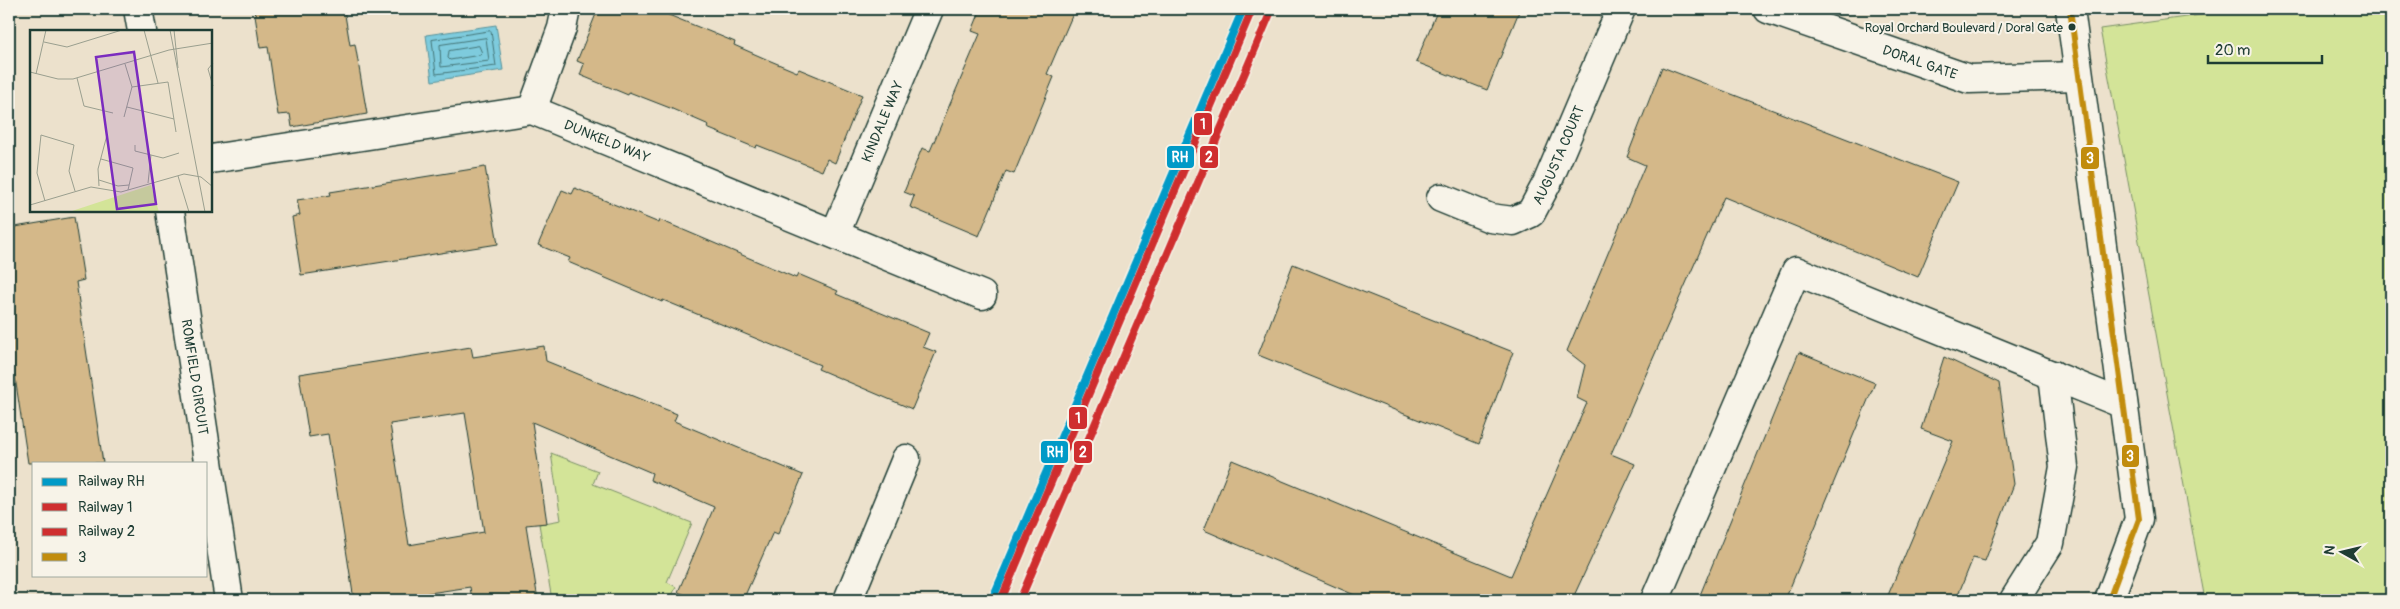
<svg xmlns="http://www.w3.org/2000/svg" width="2400" height="609" viewBox="0 0 2400 609" font-family="Pangolin,sans-serif">
	<style>
		.green { fill: #d3e498; stroke: #799066 }
		.water { fill: #7ecbdd; stroke: #589299 }
		.lines { fill: none; stroke-linecap: round; stroke-linejoin: round }
		.shore { stroke: #457678; stroke-width: 1 }
		.building { fill: #d4b889; stroke: #1f3d34; fill-rule: evenodd }
		.minor-casing { stroke: #1f3d34; stroke-width: 31 }
		.minor { stroke: #f7f3e8; stroke-width: 28 }
		.bus-1-casing { stroke: #f7f3e8; stroke-width: 10 }
		.bus-1 { stroke: #c18c0d; stroke-width: 6 }
		.rail-1-casing { stroke: #f7f3e8; stroke-width: 11 }
		.rail-2-casing { stroke: #f7f3e8; stroke-width: 11 }
		.rail-3-casing { stroke: #f7f3e8; stroke-width: 11 }
		.rail-1 { stroke: #009ac7; stroke-width: 8 }
		.rail-2 { stroke: #cf2e2f; stroke-width: 8 }
		.rail-3 { stroke: #cf2e2f; stroke-width: 8 }
		.bus-dot { fill: #1f3d34; stroke: #f7f3e8; stroke-width: 2 }
		.labels { text-anchor: middle; stroke-width: 4; stroke-linejoin: round; paint-order: stroke }
		.bus-label { font-size: 13px; fill: #1f3d34; stroke: #f7f3e8; text-anchor: end }
		.street-label { font-size: 14px; fill: #1f3d34; stroke: #f7f3e8 }
		.inset-road { fill: none; stroke: #9a9f8f; stroke-width: 1 }
		.view { fill: #7b2cbf; fill-opacity: 0.15; stroke: #7b2cbf; stroke-width: 2.5 }
		.inset-edge { fill: none; stroke: #1f3d34; stroke-width: 2.5 }
		.line-badge { stroke: #f7f3e8; stroke-width: 2 }
		.badge-label { font-size: 14px; text-anchor: middle; font-weight: bold; fill: #fff }
	</style>
	<rect width="100%" height="100%" fill="#ece1cc"/>
	<filter id="ink" filterUnits="userSpaceOnUse"><feTurbulence type="fractalNoise" baseFrequency=".02" numOctaves="2"/><feDisplacementMap in="SourceGraphic" scale="10" xChannelSelector="R" yChannelSelector="G"/><feConvolveMatrix kernelMatrix="1 2 1 2 8 2 1 2 1" color-interpolation-filters="sRGB"/></filter>
	<g filter="url(#ink)">
		<path class="green" d="M 2243,9 L 2391,9 L 2391,600 L 2205,600 L 2100,29 Z
			M 551,453 L 598,471 L 593,484 L 692,523 L 667,582 L 676,587 L 670,600 L 552,600 L 539,524 L 561,520 Z"/>
		<path class="water" d="M 496,25 L 503,70 L 432,81 L 426,35 Z"/>
		<g class="lines">
			<path class="shore" d="M 491,31 L 496,66 L 436,74 L 432,40 Z
				M 486,38 L 489,61 L 441,67 L 440,45 Z
				M 479,46 L 482,53 L 480,55 L 450,60 L 448,58 L 449,51 Z"/>
		</g>
		<path class="building" d="M 254,9 L 344,9 L 350,45 L 355,44 L 367,114 L 292,127 L 290,114 L 278,115 L 268,47 L 260,48 Z
			M 598,9 L 654,9 L 735,42 L 734,45 L 766,59 L 797,72 L 799,69 L 862,95 L 835,163 L 827,159 L 822,171 L 757,145 L 756,148 L 707,128 L 709,125 L 670,108 L 629,92 L 628,95 L 580,75 L 584,64 L 577,61 Z
			M 981,9 L 1075,9 L 1047,74 L 1054,77 L 1014,174 L 1006,171 L 979,236 L 910,207 L 914,196 L 904,192 L 922,148 L 930,151 L 953,97 L 980,34 L 972,31 Z
			M 1438,9 L 1520,9 L 1487,90 L 1416,62 Z
			M 1662,67 L 1958,182 L 1918,277 L 1724,197 L 1611,454 L 1635,464 L 1572,600 L 1366,600 L 1204,530 L 1232,460 L 1511,576 L 1587,403 L 1577,398 L 1585,365 L 1567,351 L 1645,165 L 1627,157 Z
			M 485,167 L 498,244 L 301,275 L 292,217 L 300,215 L 297,200 L 331,195 L 330,192 Z
			M 575,188 L 659,223 L 660,220 L 796,278 L 798,274 L 838,291 L 836,294 L 929,333 L 923,347 L 936,352 L 912,409 L 818,369 L 820,365 L 663,300 L 662,302 L 568,262 L 570,258 L 538,245 L 562,190 L 572,194 Z
			M 74,217 L 84,280 L 76,282 L 103,463 L 28,463 L 11,351 L 9,352 L 9,228 Z
			M 1293,264 L 1513,352 L 1479,444 L 1258,355 Z
			M 544,346 L 546,361 L 677,414 L 674,421 L 803,475 L 778,534 L 773,532 L 743,600 L 699,600 L 678,592 L 714,507 L 650,480 L 652,473 L 532,422 L 547,523 L 526,525 L 538,600 L 472,600 L 470,587 L 382,600 L 354,600 L 328,434 L 309,437 L 299,374 L 471,347 L 473,357 ZM 465,413 L 484,532 L 409,545 L 390,424 Z
			M 1799,352 L 1875,383 L 1785,600 L 1698,600 Z
			M 1944,357 L 1999,383 L 2014,484 L 1985,561 L 1973,558 L 1956,600 L 1886,600 L 1953,441 L 1921,429 Z"/>
		<g class="lines">
			<defs>
				<g id="minor">
					<path d="M 138,9 L 142,31"/>
					<path id="s1" d="M 1768,9 L 1969,79 L 2078,76"/>
					<path d="M 2070,9 L 2139,519 L 2109,600"/>
					<path d="M 532,110 L 562,28 L 566,9"/>
					<path id="s2" d="M 211,159 L 532,110 L 982,295"/>
					<path id="s3" d="M 1441,198 L 1490,218 L 1513,221 L 1531,213 L 1548,181 L 1621,9"/>
					<path id="s4" d="M 170,211 L 229,600"/>
					<path id="s5" d="M 835,234 L 929,9"/>
					<path d="M 848,600 L 906,459"/>
					<path d="M 1655,600 L 1796,271 L 2123,404"/>
					<path d="M 2014,600 L 2050,543 L 2064,467 L 2053,375"/>
				</g>
			</defs>
			<use href="#minor" class="minor-casing"/>
			<use href="#minor" class="minor"/>
			<defs>
				<path id="bus-1" d="M 2070,9 L 2139,519 L 2109,600"/>
			</defs>
			<use href="#bus-1" class="bus-1-casing"/>
			<use href="#bus-1" class="bus-1"/>
			<defs>
				<path id="rail-1" d="M 992,600 L 1243,9"/>
				<path id="rail-2" d="M 1001,600 L 1251,12"/>
				<path id="rail-3" d="M 1020,600 L 1272,9"/>
			</defs>
			<use href="#rail-1" class="rail-1-casing"/>
			<use href="#rail-2" class="rail-2-casing"/>
			<use href="#rail-3" class="rail-3-casing"/>
			<use href="#rail-1" class="rail-1"/>
			<use href="#rail-2" class="rail-2"/>
			<use href="#rail-3" class="rail-3"/>
		</g>
	</g>
	<circle class="bus-dot" cx="2072" cy="27" r="4.5"/>
	<g class="labels">
		<g class="bus-label">
			<text x="2063" y="32">Royal Orchard Boulevard / Doral Gate</text>
		</g>
		<g class="street-label">
			<text dy="5" stroke="none"><textPath href="#s1" startOffset="161">DORAL GATE</textPath></text>
			<text dy="5" stroke="none"><textPath href="#s5" startOffset="122">KINDALE WAY</textPath></text>
			<text dy="5" stroke="none"><textPath href="#s2" startOffset="406">DUNKELD WAY</textPath></text>
			<text dy="5" stroke="none"><textPath href="#s3" startOffset="160">AUGUSTA COURT</textPath></text>
			<text dy="5" stroke="none"><textPath href="#s4" startOffset="168">ROMFIELD CIRCUIT</textPath></text>
		</g>
	</g>
	<g transform="translate(30 30)">
		<rect width="182" height="182" fill="#ece1cc"/>
		<path d="M 121,155 L 129,182 L 39,182 Z" fill="#d3e498"/>
		<path class="inset-road" d="M 114,0 L 128,53M 140,0 L 175,182M 144,0 L 148,38M 14,12 L 37,17 L 92,0M 183,33 L 178,39 L 183,56M 0,42 L 28,49 L 43,49 L 139,20 L 183,13M 6,44 L 16,0M 47,48 L 54,76 L 83,83M 102,57 L 138,52 L 146,102M 97,77 L 144,89M 94,87 L 102,57 L 95,34M 105,115 L 105,121 L 133,128 L 149,123M 71,129 L 103,138 L 98,160M 148,146 L 159,182M 69,150 L 88,156 L 99,155M 118,153 L 121,125M 69,156 L 68,139 L 77,105M 15,171 L 7,143 L 11,105 L 44,115 L 39,141 L 45,161M 0,175 L 61,157 L 91,162 L 154,144 L 171,147 L 183,157"/>
		<path class="view" d="M 104,22 L 126,174 L 87,179 L 66,27 Z"/>
		<rect width="182" height="182" class="inset-edge"/>
	</g>
	<g class="line-badge">
		<rect x="1193" y="112" width="20" height="24" rx="5" fill="#cf2e2f"/>
		<rect x="1166" y="145" width="29" height="24" rx="5" fill="#009ac7"/>
		<rect x="1199" y="145" width="20" height="24" rx="5" fill="#cf2e2f"/>
		<rect x="2080" y="146" width="20" height="24" rx="5" fill="#c18c0d"/>
		<rect x="1068" y="406" width="20" height="24" rx="5" fill="#cf2e2f"/>
		<rect x="1040" y="440" width="29" height="24" rx="5" fill="#009ac7"/>
		<rect x="1073" y="440" width="20" height="24" rx="5" fill="#cf2e2f"/>
		<rect x="2121" y="444" width="19" height="24" rx="5" fill="#c18c0d"/>
	</g>
	<g class="badge-label">
		<text x="1203" y="129">1</text>
		<text x="1180" y="162">RH</text>
		<text x="1209" y="162">2</text>
		<text x="2090" y="163">3</text>
		<text x="1078" y="423">1</text>
		<text x="1055" y="457">RH</text>
		<text x="1083" y="457">2</text>
		<text x="2130" y="461">3</text>
	</g>
	<rect width="2400" height="609" fill="none" stroke="#f7f3e8" stroke-width="30"/>
	<rect x="15" y="15" width="2370" height="579" fill="none" stroke="#1f3d34" stroke-width="2" filter="url(#ink)"/>
	<rect x="32" y="462" width="175" height="115" fill="#f7f3e8" stroke="#a1aaa0"/>
	<rect x="42" y="478" width="25" height="8" fill="#009ac7" stroke="#a1aaa0"/>
	<text x="78" y="486" font-size="15" fill="#1f3d34">Railway RH</text>
	<rect x="42" y="503" width="25" height="8" fill="#cf2e2f" stroke="#a1aaa0"/>
	<text x="78" y="512" font-size="15" fill="#1f3d34">Railway 1</text>
	<rect x="42" y="528" width="25" height="8" fill="#cf2e2f" stroke="#a1aaa0"/>
	<text x="78" y="536" font-size="15" fill="#1f3d34">Railway 2</text>
	<rect x="42" y="553" width="25" height="8" fill="#c18c0d" stroke="#a1aaa0"/>
	<text x="78" y="562" font-size="15" fill="#1f3d34">3</text>
	<g transform="translate(2342 552) rotate(278)" stroke="#f7f3e8" stroke-width="4" paint-order="stroke">
	<path d="M0-4L9 19L0 12L-9 19Z" fill="#1f3d34"/>
	<text y="-8" font-size="14" font-weight="bold" text-anchor="middle" fill="#1f3d34">N</text>
	</g>
	<path d="M2208 55v8h114v-8" fill="none" stroke="#1f3d34" stroke-width="2.5"/>
	<text x="2215" y="55" font-size="15" fill="#1f3d34" stroke="#f7f3e8" stroke-width="4" paint-order="stroke">20 m</text>
</svg>
